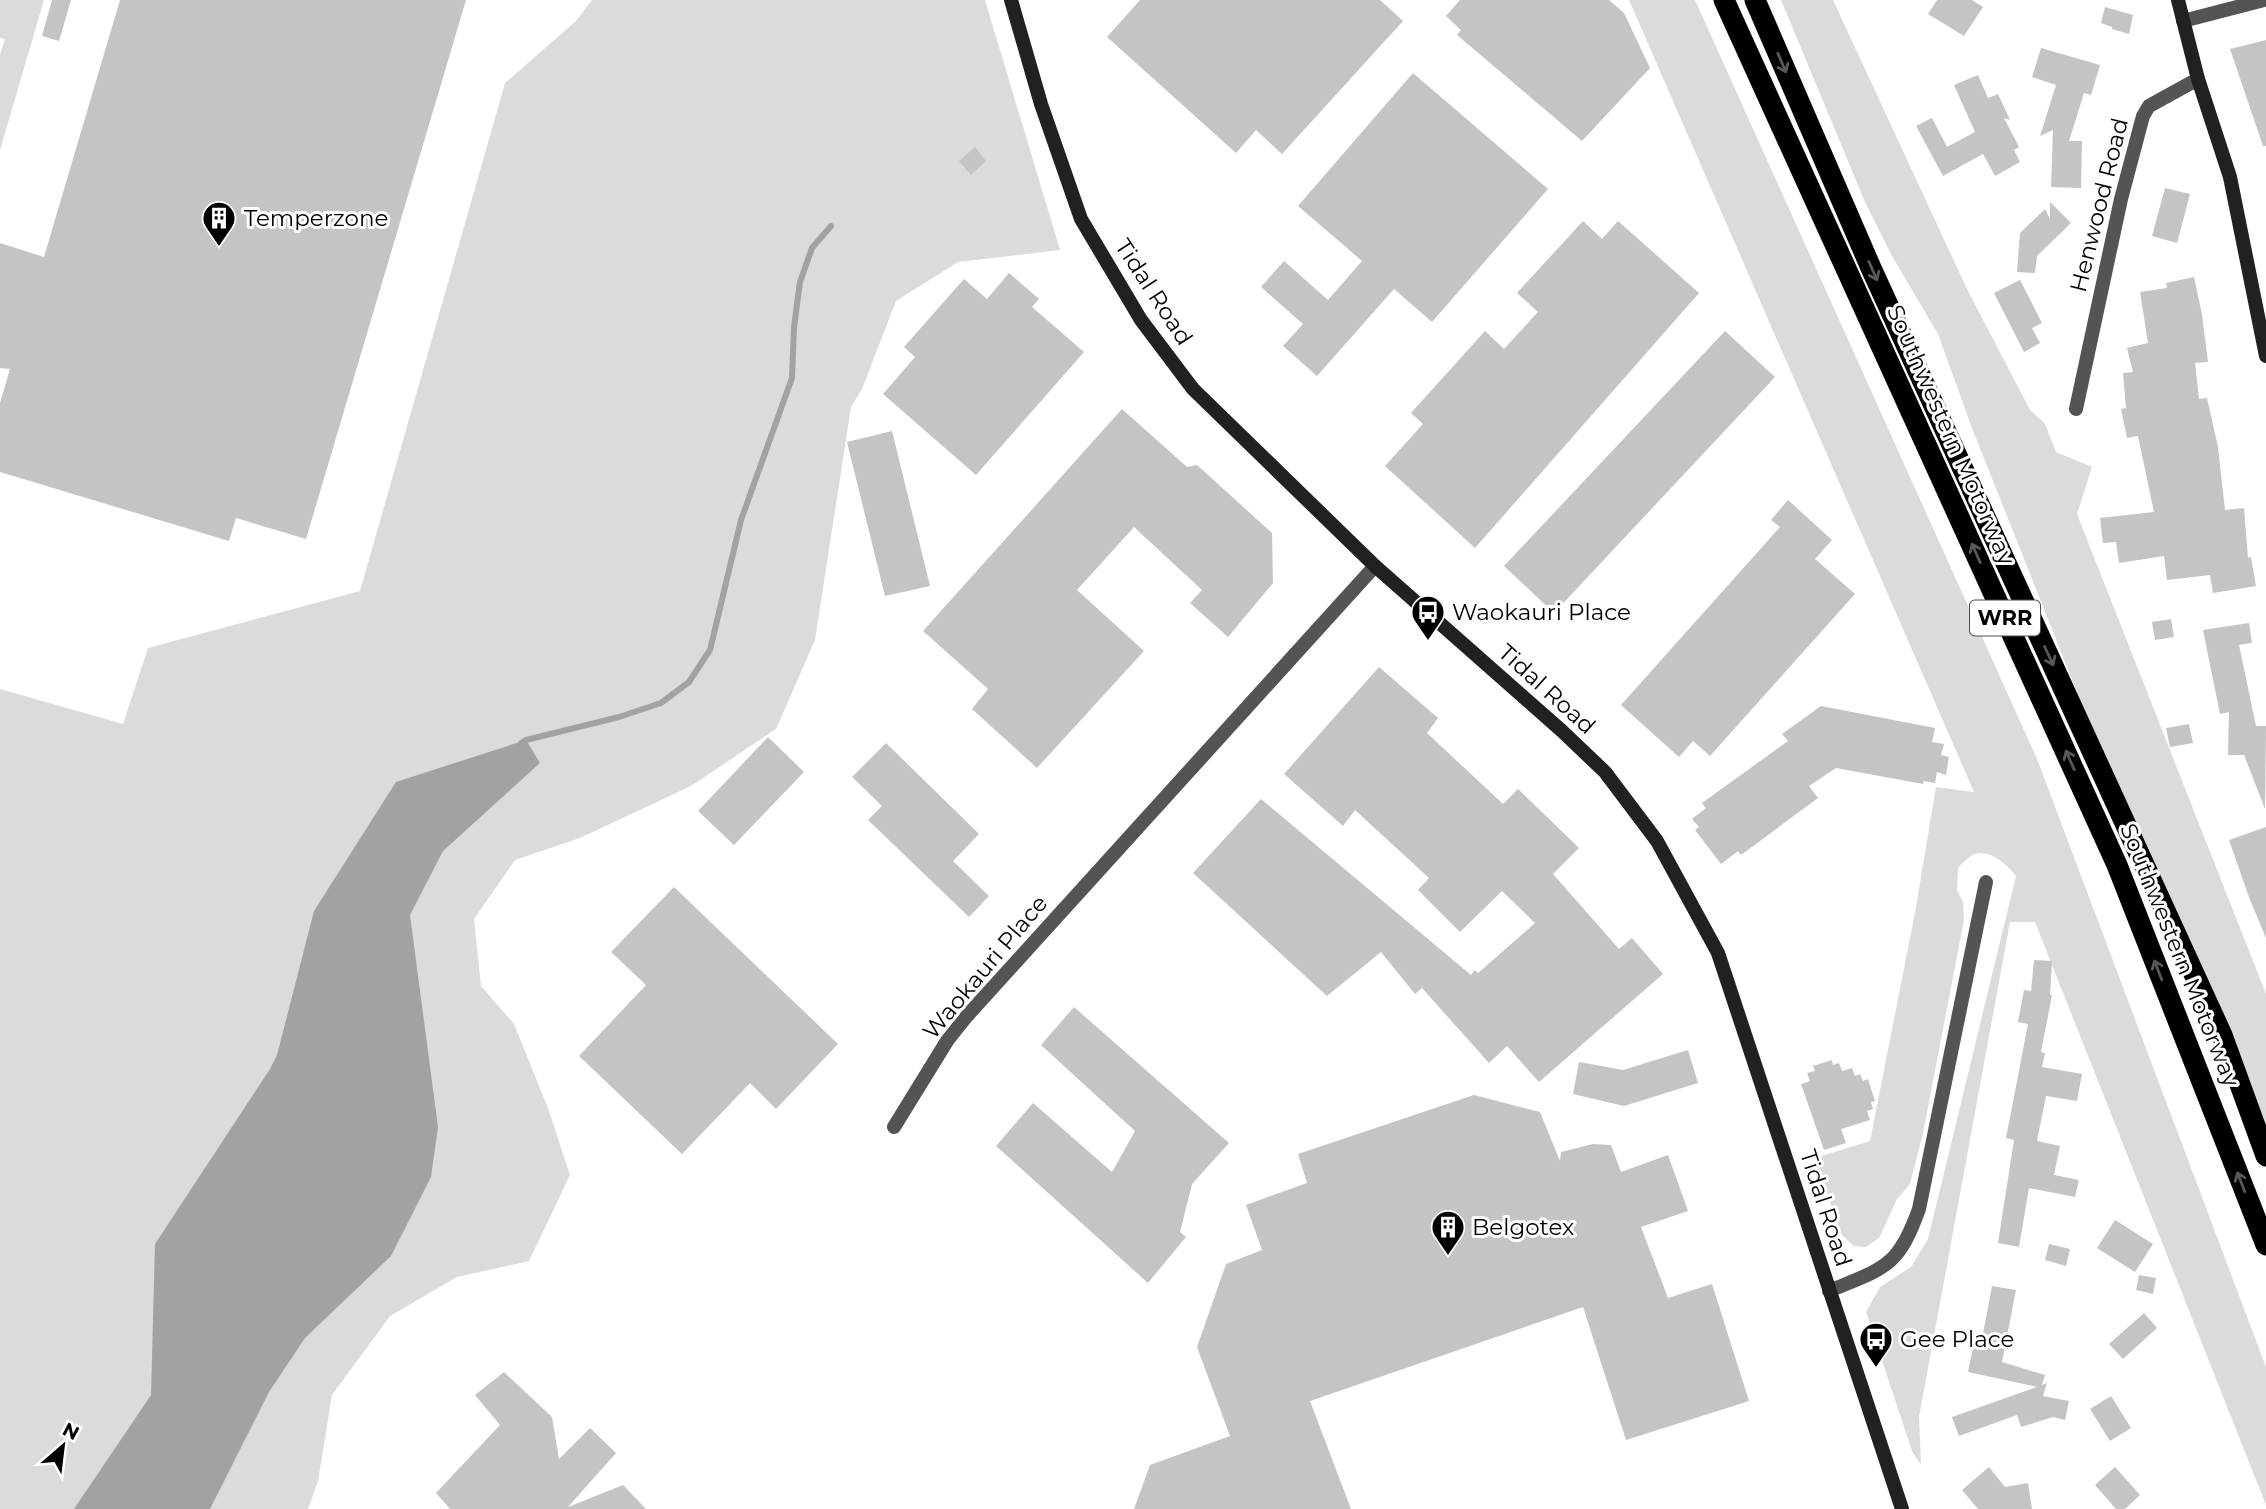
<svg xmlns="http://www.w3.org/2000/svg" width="2266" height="1509" viewBox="0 0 2266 1509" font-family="Montserrat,sans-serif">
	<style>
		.green { fill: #dbdbdb }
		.water { fill: #a2a2a2 }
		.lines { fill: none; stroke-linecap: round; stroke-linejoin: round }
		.stream { stroke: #a2a2a2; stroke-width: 6 }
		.building { fill: #c4c4c4 }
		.street { stroke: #545454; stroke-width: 14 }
		.secondary { stroke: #212121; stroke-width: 14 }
		.highway { stroke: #000; stroke-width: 21 }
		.oneway { stroke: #595959 }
		.labels { text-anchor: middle; stroke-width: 6; stroke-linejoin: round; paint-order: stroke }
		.shield { fill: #fff; stroke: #4c4c4c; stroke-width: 2 }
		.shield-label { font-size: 21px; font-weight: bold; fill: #000 }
		.street-label { font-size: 23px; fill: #000; stroke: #fff }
		.poi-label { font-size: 23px; fill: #000; stroke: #fff; text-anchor: start }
	</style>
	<rect width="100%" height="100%" fill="#fff"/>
	<path class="green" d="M 0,0 L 44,0 L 0,150 L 0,55 L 5,39 L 0,38 Z
		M 592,0 L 985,0 L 1060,250 L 958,262 L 896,301 L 862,389 L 851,407 L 815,640 L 776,729 L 691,786 L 580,838 L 515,860 L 474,919 L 481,986 L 514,1024 L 548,1108 L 570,1175 L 529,1261 L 457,1277 L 390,1316 L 332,1395 L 318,1481 L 308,1509 L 0,1509 L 0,689 L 123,724 L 148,648 L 360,591 L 505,83 L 576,21 Z
		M 1629,0 L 1695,0 L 2037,759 L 2266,1367 L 2266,1505 L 2035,922 L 2010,922 L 1919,1417 L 1921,1465 L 1912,1451 L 1866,1312 L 1880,1287 L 1911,1267 L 1928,1239 L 2016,876 C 2007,864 1986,846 1971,856 C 1966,859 1961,865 1958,868 L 1957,890 L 1963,902 L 1964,920 L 1923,1133 L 1910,1184 L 1897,1199 L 1879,1238 L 1866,1247 L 1854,1246 L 1841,1234 L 1815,1158 L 1870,1141 L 1915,913 L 1936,787 L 1974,792 Z
		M 1781,0 L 1833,0 L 1967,289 L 2030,410 L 2045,424 L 2056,452 L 2092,467 L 2077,514 L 2266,994 L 2266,1168 L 1972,428 L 1938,334 L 1892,256 L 1865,202 Z"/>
	<path class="water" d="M 526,740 L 540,763 L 443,851 L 410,915 L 438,1127 L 431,1177 L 391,1256 L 305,1338 L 269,1392 L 210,1509 L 74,1509 L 151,1395 L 155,1244 L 270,1069 L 277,1055 L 314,911 L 396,782 Z"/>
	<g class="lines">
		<path class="stream" d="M 521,743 L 526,740 L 619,717 L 661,703 L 689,682 L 710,650 L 741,520 L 792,378 L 794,327 L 800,282 L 812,248 L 831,226"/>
	</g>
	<path class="building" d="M 52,0 L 71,0 L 59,41 L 42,36 Z
		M 120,0 L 466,0 L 306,539 L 236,518 L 229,541 L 0,472 L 0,403 L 10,369 L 0,368 L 0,243 L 44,257 Z
		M 1140,0 L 1380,0 L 1403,21 L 1282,154 L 1256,130 L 1236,153 L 1107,37 Z
		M 1460,0 L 1609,0 L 1624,13 L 1650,68 L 1582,141 L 1457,35 L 1461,30 L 1446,16 Z
		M 1937,0 L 1972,0 L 1983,7 L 1964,36 L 1928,14 Z
		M 2105,7 L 2133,15 L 2129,34 L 2112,29 L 2112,27 L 2101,23 Z
		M 2266,40 L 2266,146 L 2263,146 L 2230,49 Z
		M 2041,48 L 2100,65 L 2091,95 L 2084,93 L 2069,141 L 2082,141 L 2081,188 L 2051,187 L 2053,130 L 2040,136 L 2056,85 L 2032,77 Z
		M 1413,73 L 1548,189 L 1432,322 L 1394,289 L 1317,376 L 1283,346 L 1303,324 L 1261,287 L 1284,261 L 1328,300 L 1362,261 L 1298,206 Z
		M 1978,75 L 1988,98 L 1998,94 L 2010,120 L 2004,118 L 2019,147 L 2014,150 L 2020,162 L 1995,176 L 1983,154 L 1943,176 L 1916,126 L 1932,118 L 1947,147 L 1975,132 L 1954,85 Z
		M 975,147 L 986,161 L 971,175 L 959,161 Z
		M 2165,188 L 2190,194 L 2177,243 L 2152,236 Z
		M 2050,202 L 2071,223 L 2037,256 L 2035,273 L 2017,272 L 2020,233 L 2045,209 L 2050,219 Z
		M 1583,221 L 1602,239 L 1618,221 L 1699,293 L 1475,548 L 1385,466 L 1423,424 L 1411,413 L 1485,331 L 1504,349 L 1538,312 L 1517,293 Z
		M 1009,273 L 1039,299 L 1032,307 L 1084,352 L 976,475 L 883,394 L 915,357 L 904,347 L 964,279 L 987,299 Z
		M 2194,277 L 2202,315 L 2208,362 L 2195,363 L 2199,399 L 2207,398 L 2218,447 L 2225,510 L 2244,508 L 2248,558 L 2251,557 L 2256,586 L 2213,593 L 2210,575 L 2167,580 L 2164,556 L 2119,563 L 2116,542 L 2103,543 L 2100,518 L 2154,512 L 2138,436 L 2127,438 L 2121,409 L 2126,408 L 2123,373 L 2133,372 L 2127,348 L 2148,343 L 2140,292 L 2167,288 L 2166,283 Z
		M 2020,280 L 2042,323 L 2032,328 L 2040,343 L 2024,352 L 1994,293 Z
		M 1725,331 L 1775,377 L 1554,613 L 1504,566 Z
		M 1122,409 L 1187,467 L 1197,465 L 1272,533 L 1273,583 L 1228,637 L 1190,603 L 1202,590 L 1134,527 L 1077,590 L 1144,651 L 1037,768 L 972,709 L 988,689 L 923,631 Z
		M 892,431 L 930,586 L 885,596 L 847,442 Z
		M 1788,500 L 1832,540 L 1815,559 L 1855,594 L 1710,756 L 1693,741 L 1679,757 L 1621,705 L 1780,527 L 1771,520 Z
		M 2171,619 L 2174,637 L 2155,640 L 2152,622 Z
		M 2249,623 L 2252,643 L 2239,645 L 2256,726 L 2266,726 L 2265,809 L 2244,755 L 2228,755 L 2229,712 L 2220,714 L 2203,630 Z
		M 1379,667 L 1438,718 L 1427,733 L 1503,804 L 1518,789 L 1579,848 L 1553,874 L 1619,949 L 1632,938 L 1663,974 L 1539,1082 L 1507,1046 L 1489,1063 L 1422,988 L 1415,994 L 1381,952 L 1327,996 L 1193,873 L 1261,799 L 1471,975 L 1475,970 L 1478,973 L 1535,923 L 1502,891 L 1460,932 L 1418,890 L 1429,878 L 1355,810 L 1343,826 L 1284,774 Z
		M 1821,706 L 1935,728 L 1932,742 L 1944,744 L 1941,755 L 1949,757 L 1946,775 L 1937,772 L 1935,783 L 1924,781 L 1923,784 L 1836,768 L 1809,786 L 1818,798 L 1741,855 L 1738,851 L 1721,864 L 1695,830 L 1699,827 L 1692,819 L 1706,808 L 1702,803 L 1788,741 L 1782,734 Z
		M 2189,724 L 2193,743 L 2170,747 L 2166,728 Z
		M 768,737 L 804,772 L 734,845 L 698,811 Z
		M 886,743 L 979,834 L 953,861 L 989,896 L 969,917 L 868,820 L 882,806 L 852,777 Z
		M 2266,827 L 2266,938 L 2250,900 L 2229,840 Z
		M 674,887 L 838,1044 L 776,1109 L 750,1083 L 682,1154 L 579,1056 L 646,985 L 611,952 Z
		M 2034,960 L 2052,961 L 2050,995 L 2052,995 L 2041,1052 L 2045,1053 L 2042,1067 L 2082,1074 L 2077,1101 L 2046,1096 L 2037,1141 L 2060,1146 L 2054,1175 L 2079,1180 L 2075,1197 L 2029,1188 L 2019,1247 L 1998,1243 L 2014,1140 L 2006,1138 L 2028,1024 L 2018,1022 L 2024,990 L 2031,991 Z
		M 1074,1007 L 1229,1143 L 1192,1184 L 1180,1232 L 1186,1237 L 1148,1283 L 996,1146 L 1033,1103 L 1112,1172 L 1135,1131 L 1041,1045 Z
		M 1688,1050 L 1698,1083 L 1624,1106 L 1573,1094 L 1579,1062 L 1623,1070 Z
		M 1832,1060 L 1833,1065 L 1839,1063 L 1842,1071 L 1852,1068 L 1855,1076 L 1860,1074 L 1863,1081 L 1868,1079 L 1875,1101 L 1871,1102 L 1873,1109 L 1867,1111 L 1870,1120 L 1841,1129 L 1846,1143 L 1824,1150 L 1801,1084 L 1810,1081 L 1807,1073 L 1815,1071 L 1813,1066 Z
		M 1474,1095 L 1540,1112 L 1560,1161 L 1561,1152 L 1593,1144 L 1611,1145 L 1621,1172 L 1668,1155 L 1688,1211 L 1641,1227 L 1668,1298 L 1712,1284 L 1749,1401 L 1626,1440 L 1583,1307 L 1310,1401 L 1351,1509 L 1134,1509 L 1150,1465 L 1230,1436 L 1197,1347 L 1226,1264 L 1262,1250 L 1246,1205 L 1307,1183 L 1298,1154 Z
		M 2115,1220 L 2153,1244 L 2135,1272 L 2097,1248 Z
		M 2049,1244 L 2070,1249 L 2066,1266 L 2045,1260 Z
		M 2139,1275 L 2156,1278 L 2153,1294 L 2136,1290 Z
		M 1992,1286 L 2016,1290 L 2002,1362 L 2045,1375 L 2042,1385 L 2047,1383 L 2043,1396 L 2069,1401 L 2065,1420 L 2053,1417 L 2021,1427 L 2017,1415 L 1959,1436 L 1952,1417 L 2037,1387 L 1968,1372 L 1975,1338 L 1982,1339 Z
		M 2144,1313 L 2157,1328 L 2123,1359 L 2109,1344 Z
		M 504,1372 L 552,1417 L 559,1459 L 590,1428 L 616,1453 L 568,1507 L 623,1485 L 646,1509 L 450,1509 L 436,1493 L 500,1425 L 475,1395 Z
		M 2111,1396 L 2131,1428 L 2110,1441 L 2090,1409 Z
		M 1989,1467 L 2005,1487 L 2028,1483 L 2032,1509 L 1978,1509 L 1962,1490 Z
		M 2115,1467 L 2140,1495 L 2125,1509 L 2116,1509 L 2095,1485 Z"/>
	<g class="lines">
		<path class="street" d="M 2183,21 L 2264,0
			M 2076,409 L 2121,199 L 2143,116 L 2149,106 L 2198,79
			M 894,1127 L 947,1041 L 966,1017 L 1375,566
			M 1829,1291 C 1884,1268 1898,1268 1919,1209 L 1986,882"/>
		<path class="secondary" d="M 1011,0 L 1041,104 L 1081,219 L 1141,320 L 1193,389 L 1375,566 L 1562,731 L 1605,772 L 1657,841 L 1718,953 L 1902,1509
			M 2178,0 L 2198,79 L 2230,177 L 2266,356"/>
		<path class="highway" d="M 1724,0 L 2117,865 L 2266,1245
			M 1755,0 L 1871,268 L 2222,1035 L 2266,1156"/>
	</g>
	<defs><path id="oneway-shaft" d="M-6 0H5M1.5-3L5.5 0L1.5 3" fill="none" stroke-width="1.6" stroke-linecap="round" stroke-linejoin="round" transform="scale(1.75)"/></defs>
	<g class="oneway">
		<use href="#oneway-shaft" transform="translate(1782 63) rotate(67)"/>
		<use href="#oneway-shaft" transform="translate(1873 271) rotate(66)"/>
		<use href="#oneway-shaft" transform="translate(1976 553) rotate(-114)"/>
		<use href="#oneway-shaft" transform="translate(2049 656) rotate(65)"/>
		<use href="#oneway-shaft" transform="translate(2070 760) rotate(-114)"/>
		<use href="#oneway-shaft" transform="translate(2158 970) rotate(-111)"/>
		<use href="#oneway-shaft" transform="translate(2241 1182) rotate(-111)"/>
	</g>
	<defs>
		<symbol id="building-pin" viewBox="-11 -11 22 30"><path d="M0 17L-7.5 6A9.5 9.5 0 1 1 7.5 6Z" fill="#000" stroke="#fff"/><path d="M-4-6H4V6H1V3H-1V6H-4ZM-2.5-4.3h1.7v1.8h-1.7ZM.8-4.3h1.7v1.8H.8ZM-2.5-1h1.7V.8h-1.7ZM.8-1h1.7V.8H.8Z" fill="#fff"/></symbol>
		<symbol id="bus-pin" viewBox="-11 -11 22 30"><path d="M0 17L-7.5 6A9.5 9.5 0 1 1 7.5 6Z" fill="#000" stroke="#fff"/><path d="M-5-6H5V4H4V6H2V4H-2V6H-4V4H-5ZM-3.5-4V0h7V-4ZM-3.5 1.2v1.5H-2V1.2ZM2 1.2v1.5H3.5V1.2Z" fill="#fff"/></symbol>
	</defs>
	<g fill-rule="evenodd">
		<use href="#building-pin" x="200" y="199" width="38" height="52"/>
		<use href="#bus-pin" x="1409" y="593" width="38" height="52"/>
		<use href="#building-pin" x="1429" y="1208" width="38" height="52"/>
		<use href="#bus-pin" x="1857" y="1320" width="38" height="52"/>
	</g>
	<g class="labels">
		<rect class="shield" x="1970" y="600.5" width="70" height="35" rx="5"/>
		<g class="shield-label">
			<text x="2005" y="625">WRR</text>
		</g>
		<g class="street-label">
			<text transform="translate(2099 205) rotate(-76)" y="8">Henwood Road</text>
			<text transform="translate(1154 292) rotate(57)" y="8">Tidal Road</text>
			<text transform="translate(1951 435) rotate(66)" y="8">Southwestern Motorway</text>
			<text transform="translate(1547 689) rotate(42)" y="8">Tidal Road</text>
			<text transform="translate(2180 955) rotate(68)" y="8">Southwestern Motorway</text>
			<text transform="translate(985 967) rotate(-50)" y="8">Waokauri Place</text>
			<text transform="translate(1826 1208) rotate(72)" y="8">Tidal Road</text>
		</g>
		<g class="poi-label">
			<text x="244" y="226">Temperzone</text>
			<text x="1452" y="620">Waokauri Place</text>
			<text x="1472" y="1235">Belgotex</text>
			<text x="1900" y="1347">Gee Place</text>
		</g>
	</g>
	<g transform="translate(63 1446) rotate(28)" stroke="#ffffff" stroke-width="5" paint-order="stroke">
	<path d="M0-5L12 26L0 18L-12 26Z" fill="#000000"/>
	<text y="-10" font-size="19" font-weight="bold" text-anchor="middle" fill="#000000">N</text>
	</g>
</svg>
